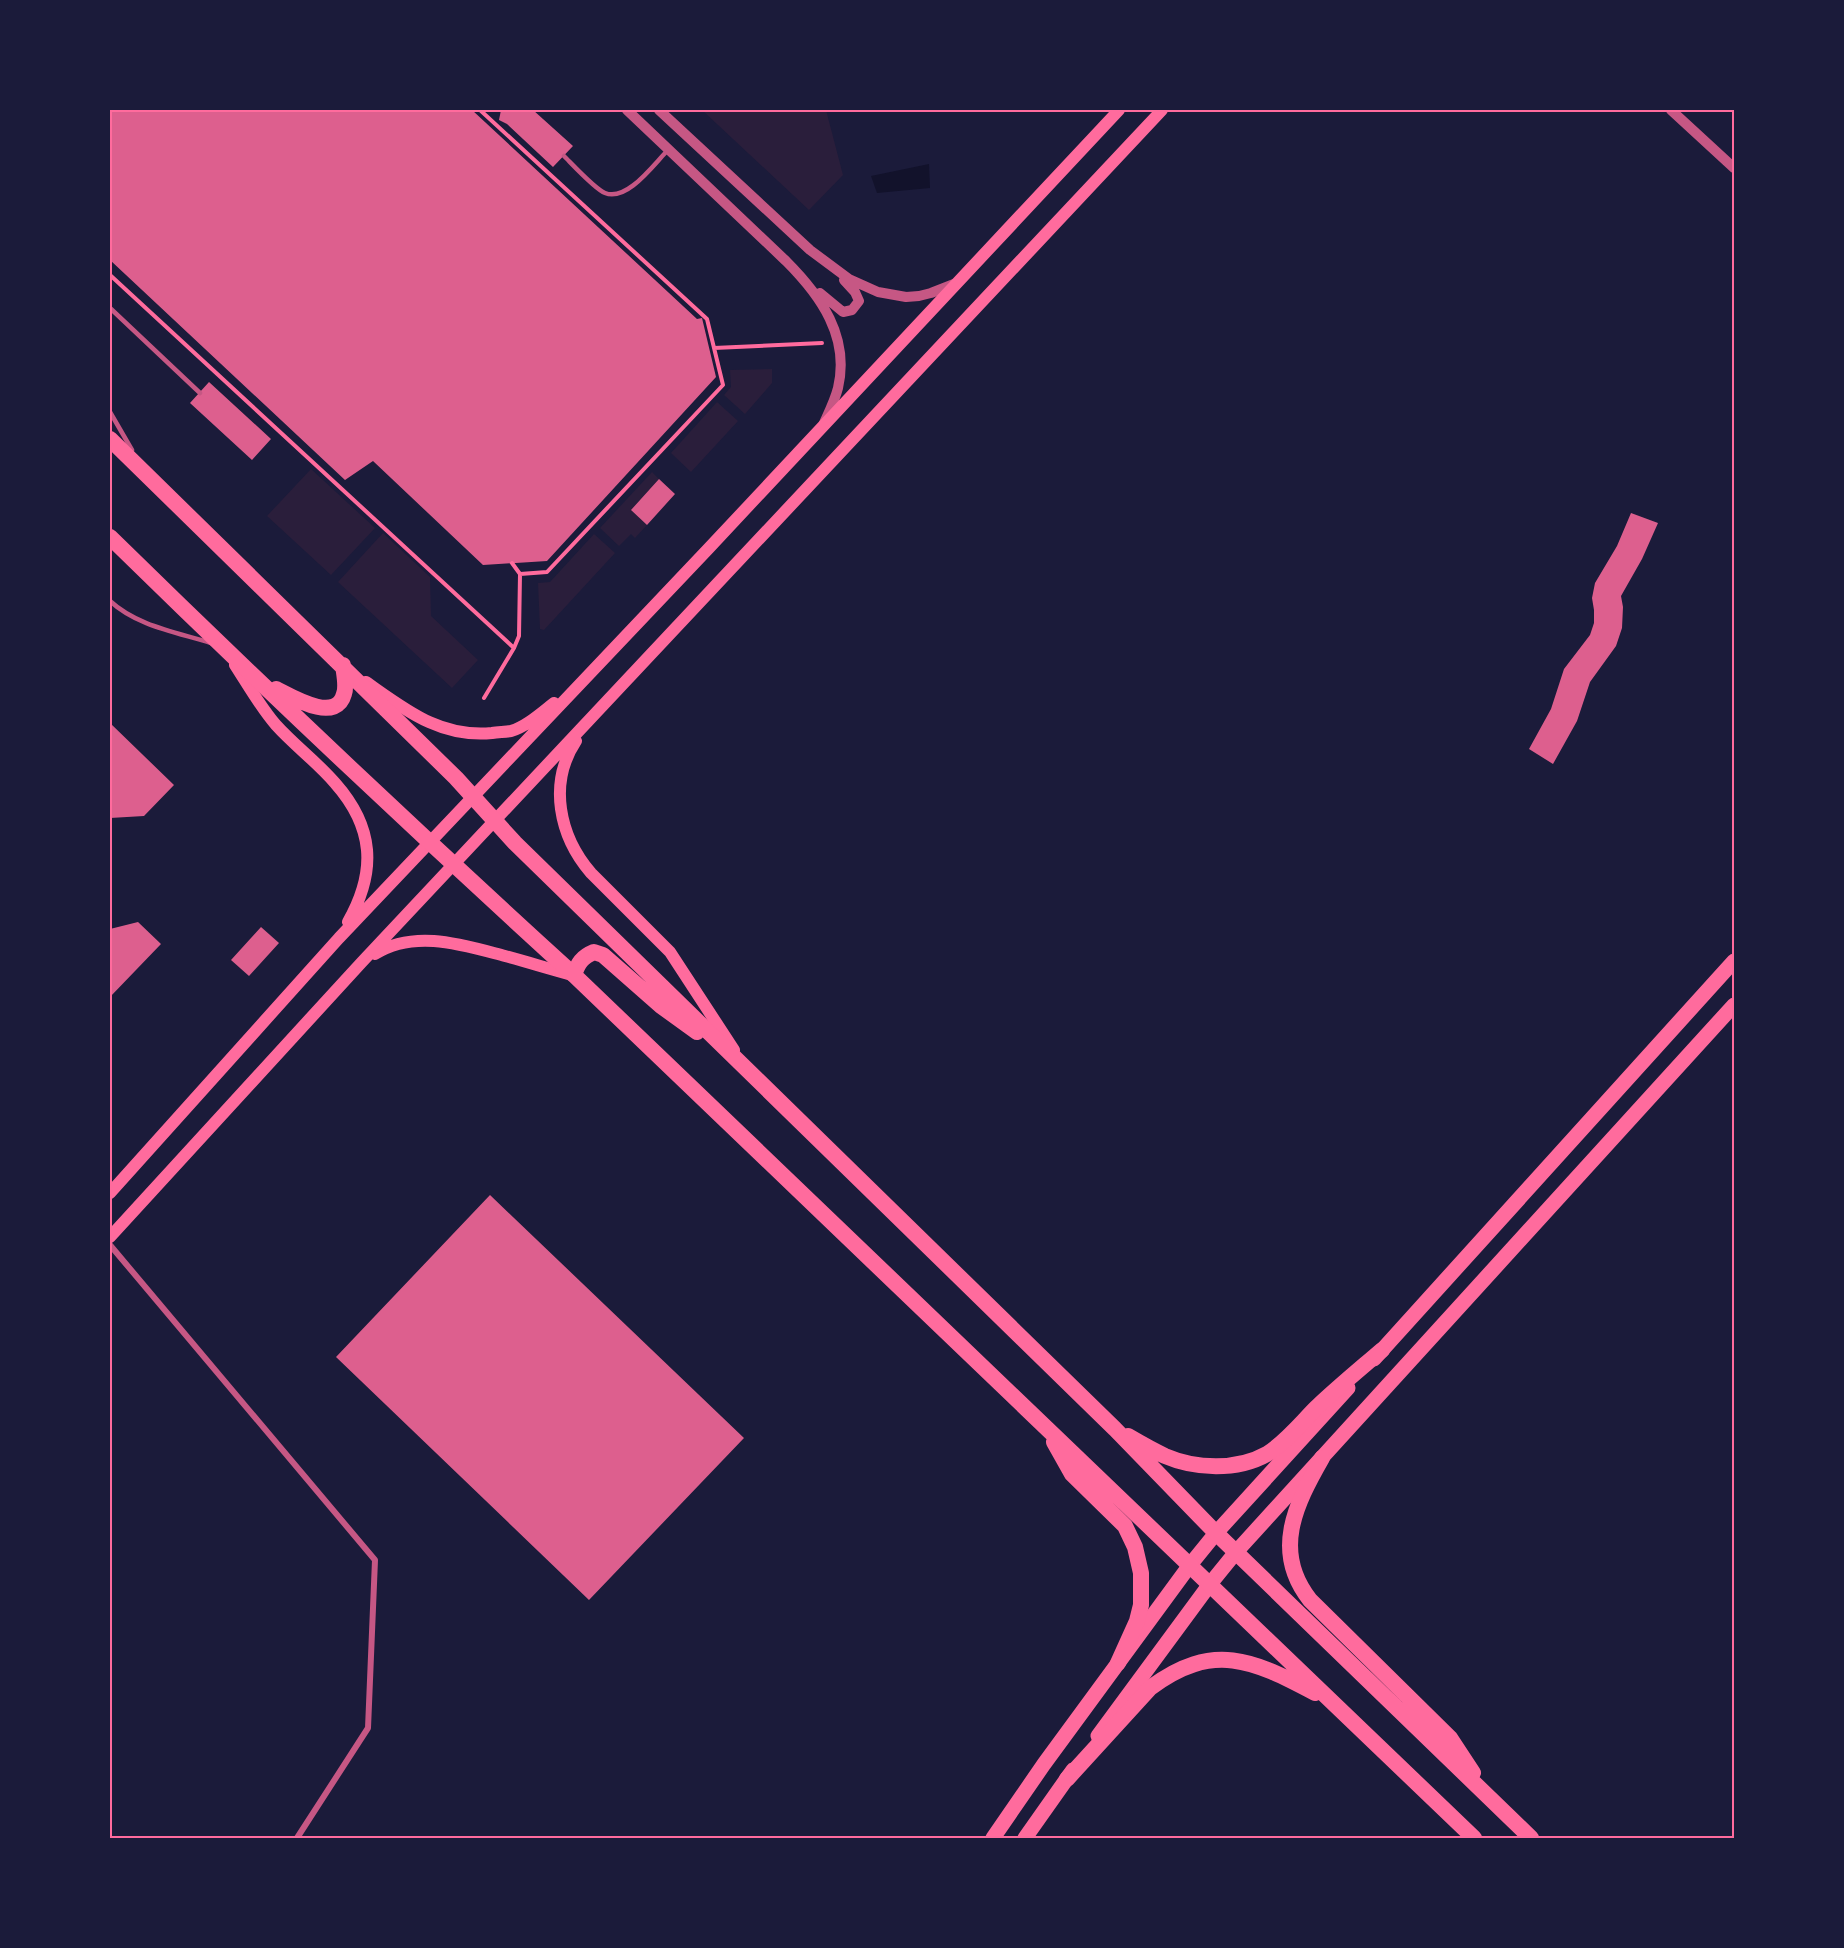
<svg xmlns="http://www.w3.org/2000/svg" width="1844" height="1948" viewBox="0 0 1844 1948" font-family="Montserrat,sans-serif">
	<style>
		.green { fill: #2a1e3b }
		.water { fill: #12122b }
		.building { fill: #dd5f8e }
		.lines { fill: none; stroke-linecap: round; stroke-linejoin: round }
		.path { stroke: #ff6b9d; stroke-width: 4 }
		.service { stroke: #c65784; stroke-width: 4.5 }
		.minor { stroke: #c65784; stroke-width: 6 }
		.tertiary { stroke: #c65784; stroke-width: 10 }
		.secondary { stroke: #ff6b9d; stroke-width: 12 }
		.primary { stroke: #ff6b9d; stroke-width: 15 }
		.trunk { stroke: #ff6b9d; stroke-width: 16 }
		.neatline { fill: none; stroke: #ff6b9d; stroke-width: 2 }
	</style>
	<rect width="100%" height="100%" fill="#1b1b3a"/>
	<path class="green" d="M 702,110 L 826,110 L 843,175 L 809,210 Z
		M 772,369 L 772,383 L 745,414 L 724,395 L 731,387 L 730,370 Z
		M 717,402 L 738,421 L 691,472 L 671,453 Z
		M 311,469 L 375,528 L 331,575 L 267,516 Z
		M 652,472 L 659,479 L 631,510 L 647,525 L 635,538 L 631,534 L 619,546 L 600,528 Z
		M 383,533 L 430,577 L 431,616 L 478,660 L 452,688 L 338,582 Z
		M 594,534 L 615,553 L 544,630 L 540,629 L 538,583 L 550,582 Z"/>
	<path class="water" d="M 929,164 L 930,188 L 877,193 L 871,176 Z"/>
	<path class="building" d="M 110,110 L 472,110 L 697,319 L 702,318 L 716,377 L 547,561 L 483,565 L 373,461 L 345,480 L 110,260 Z
		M 501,110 L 533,110 L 573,146 L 553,167 L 507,124 L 499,120 Z
		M 209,382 L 271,439 L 252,460 L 190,403 Z
		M 659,479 L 675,494 L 647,525 L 631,510 Z
		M 1631,513 L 1658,523 L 1642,559 L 1621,596 L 1623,607 L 1622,628 L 1616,646 L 1590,682 L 1577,721 L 1553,764 L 1529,749 L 1551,709 L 1564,669 L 1590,635 L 1594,623 L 1594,610 L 1592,598 L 1595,583 L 1617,546 Z
		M 110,723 L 174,785 L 144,816 L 110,818 Z
		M 138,922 L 161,944 L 110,997 L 110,929 Z
		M 261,927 L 279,943 L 249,976 L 231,960 Z
		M 490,1195 L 744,1438 L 589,1600 L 336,1357 Z"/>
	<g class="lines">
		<path class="path" d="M 480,110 L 707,319 L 723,385 L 547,572 L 520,574 L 519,636 L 514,648 L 484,698
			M 110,275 L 514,648
			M 714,348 L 822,343
			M 512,563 L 520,574"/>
		<path class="service" d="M 564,156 C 573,165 595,189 605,193 C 627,202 654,164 667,151
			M 110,308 L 200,393
			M 110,412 L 132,450
			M 110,601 C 137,626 176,632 211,643"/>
		<path class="minor" d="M 110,1245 L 375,1560 L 368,1728 L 297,1838"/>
		<path class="tertiary" d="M 627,110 L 786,261 C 821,296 850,337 838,388 C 835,400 829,412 824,423
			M 659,110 L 810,250 L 849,279 L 878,292 L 906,297 L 919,296 L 931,293 L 954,284
			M 1671,110 L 1734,168
			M 820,293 L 843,312 L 852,310 L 859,301 L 855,292 L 844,280"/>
		<path class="secondary" d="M 235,665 C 248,685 261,708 276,725 C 295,746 317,762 335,783 C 374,827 377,871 348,922
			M 366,682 C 406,710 440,738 492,733 C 498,732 505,732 511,731 C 527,726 541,713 554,703
			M 576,741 C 548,783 559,836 591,873 L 670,952 L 734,1050
			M 375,954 C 415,929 463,945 505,956 C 527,962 550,969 572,975
			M 110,1193 L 339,938 L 709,548 L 1119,110
			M 110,1237 L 361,963 L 1162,110"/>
		<path class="primary" d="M 1374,1359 L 1734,961
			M 1098,1736 L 1210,1584 L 1236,1552 L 1734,1005
			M 993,1838 L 1044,1764 L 1190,1565 L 1216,1533 L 1348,1388
			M 1025,1838 L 1073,1770"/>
		<path class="trunk" d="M 110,439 L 456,778 L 515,843 L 1115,1429 L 1216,1533 L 1531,1838
			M 110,537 C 262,686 417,832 574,975 L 1474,1838
			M 276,689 C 292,697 336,724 344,694 C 347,686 344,674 343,665
			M 574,975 C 578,963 582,957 594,952 L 603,955 L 661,1006 L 697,1032
			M 1128,1436 C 1140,1443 1152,1450 1165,1456 C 1195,1469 1237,1471 1267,1454 C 1286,1442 1301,1423 1317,1407 C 1338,1387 1360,1369 1382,1350
			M 1054,1442 L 1072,1474 L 1125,1526 L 1135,1547 L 1141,1573 L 1141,1605 L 1137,1621 L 1118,1663
			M 1322,1458 C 1295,1505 1272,1552 1310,1600 L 1450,1738 L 1473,1773
			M 1067,1779 L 1150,1688 C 1213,1641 1253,1660 1315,1693"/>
	</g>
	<rect width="1844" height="1948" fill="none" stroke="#1b1b3a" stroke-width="222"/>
	<rect x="111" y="111" width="1622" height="1726" class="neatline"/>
</svg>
